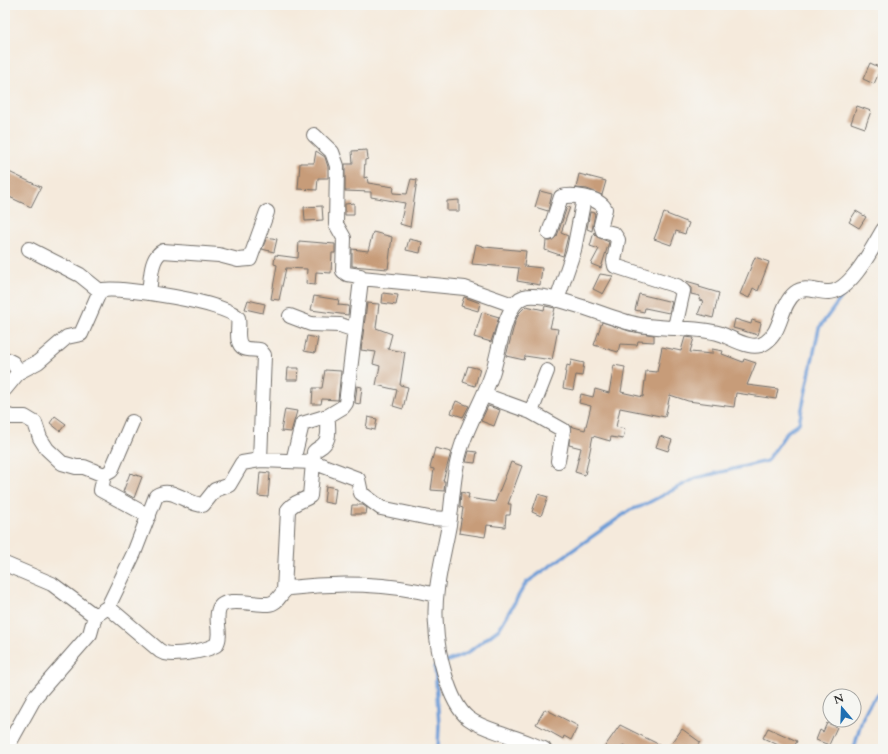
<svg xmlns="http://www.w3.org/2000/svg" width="888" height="754" viewBox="0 0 888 754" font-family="Cardo,serif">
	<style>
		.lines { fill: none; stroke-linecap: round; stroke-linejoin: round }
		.stream { stroke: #6e9dd7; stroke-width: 3.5 }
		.building { fill: #c79c79 }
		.minor-casing { stroke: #726e69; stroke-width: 16 }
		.minor { stroke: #fff; stroke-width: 14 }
	</style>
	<rect width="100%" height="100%" fill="#f6f6f2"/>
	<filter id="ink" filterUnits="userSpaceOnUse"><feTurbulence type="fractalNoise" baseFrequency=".025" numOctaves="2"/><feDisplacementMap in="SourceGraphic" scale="8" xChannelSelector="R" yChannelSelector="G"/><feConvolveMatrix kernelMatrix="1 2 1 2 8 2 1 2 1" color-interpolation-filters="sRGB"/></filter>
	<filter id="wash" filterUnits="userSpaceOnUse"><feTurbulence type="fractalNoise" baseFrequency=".012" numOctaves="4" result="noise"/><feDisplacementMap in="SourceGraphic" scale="16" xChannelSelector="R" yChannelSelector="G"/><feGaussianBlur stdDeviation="0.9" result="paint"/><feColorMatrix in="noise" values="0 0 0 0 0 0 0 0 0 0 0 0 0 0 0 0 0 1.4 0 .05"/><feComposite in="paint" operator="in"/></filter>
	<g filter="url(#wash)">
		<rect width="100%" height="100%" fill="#f5eadc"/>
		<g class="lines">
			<path class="stream" d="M 445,662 L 466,654 L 499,629 L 526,583 L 630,510 L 642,506 L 696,478 L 767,461 L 787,432 L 799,423 L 819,328 L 846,291
				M 438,749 L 439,725 L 435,666 L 439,665
				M 854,749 C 859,728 864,703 883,691"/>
		</g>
		<g id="blocks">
			<path class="building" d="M 870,63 L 881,68 L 874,84 L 863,79 Z
				M 857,106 L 871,111 L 865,128 L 851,123 Z
				M 367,150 L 368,159 L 365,160 L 364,178 L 367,177 L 368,183 L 394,187 L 393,193 L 407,194 L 411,179 L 417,180 L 410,227 L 400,224 L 405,203 L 371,197 L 371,192 L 345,191 L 345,164 L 353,164 L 352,151 Z
				M 316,151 L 325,157 L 328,167 L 328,178 L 318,178 L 317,190 L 298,189 L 300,163 L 314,163 Z
				M 9,172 L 41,187 L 31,207 L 5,195 L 5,181 Z
				M 579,174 L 606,181 L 602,195 L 587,189 L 576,188 Z
				M 540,191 L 552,194 L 548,211 L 535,207 Z
				M 459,200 L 459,211 L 447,211 L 447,201 Z
				M 354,203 L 354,215 L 345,215 L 345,204 Z
				M 322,206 L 323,220 L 305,221 L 304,207 Z
				M 567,207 L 570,207 L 561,233 L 568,236 L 563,256 L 545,250 L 546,241 L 551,241 L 557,236 Z
				M 856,211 L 866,217 L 859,228 L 849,222 Z
				M 590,212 L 595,213 L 592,231 L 587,229 Z
				M 664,213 L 689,223 L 685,234 L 676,231 L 671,245 L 654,239 Z
				M 373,232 L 392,237 L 388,269 L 352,266 L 352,249 L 368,251 Z
				M 594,232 L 597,237 L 609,242 L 601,268 L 591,264 L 599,249 L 590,246 Z
				M 267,237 L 277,239 L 274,252 L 262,249 Z
				M 409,239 L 422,242 L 420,253 L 406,250 Z
				M 299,241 L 335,244 L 335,253 L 332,253 L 331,273 L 316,272 L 315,285 L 306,284 L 307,269 L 286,268 L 279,300 L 271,299 L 277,265 L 274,264 L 275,255 L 298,258 Z
				M 476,244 L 485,247 L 526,251 L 524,266 L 542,268 L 540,285 L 517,281 L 519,268 L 472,264 Z
				M 755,257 L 769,262 L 758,291 L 753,288 L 749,298 L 740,294 Z
				M 600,274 L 613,276 L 603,294 L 593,289 Z
				M 686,281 L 700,285 L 699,287 L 719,293 L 713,318 L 698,314 L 703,301 L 699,300 L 700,296 L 691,294 L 691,288 Z
				M 383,293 L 398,295 L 396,305 L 382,303 Z
				M 639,294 L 672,302 L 669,313 L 645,308 L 644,312 L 635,310 Z
				M 314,296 L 339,300 L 338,305 L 349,306 L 348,315 L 311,310 Z
				M 464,297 L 480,303 L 478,311 L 461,306 Z
				M 248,300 L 265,304 L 263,313 L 245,309 Z
				M 367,303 L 379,304 L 376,328 L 392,334 L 388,349 L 405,352 L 400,385 L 408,387 L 403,409 L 393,406 L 397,390 L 376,385 L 380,366 L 373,364 L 376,352 L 361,350 Z
				M 526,306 L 544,310 L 545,306 L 555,308 L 550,328 L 558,329 L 552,360 L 525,356 L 524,360 L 506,356 L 515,322 L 519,313 Z
				M 482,312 L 499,317 L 491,342 L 474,337 Z
				M 735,319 L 751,324 L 752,320 L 761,323 L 758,335 L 733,328 Z
				M 602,322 L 629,331 L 654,335 L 654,342 L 638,341 L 637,345 L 620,344 L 618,352 L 594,345 Z
				M 307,336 L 318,338 L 315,353 L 304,351 Z
				M 685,337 L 694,338 L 690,352 L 712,354 L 712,349 L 723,351 L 722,354 L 743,362 L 744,359 L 756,363 L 747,385 L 778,389 L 776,399 L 736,393 L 734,407 L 688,401 L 670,395 L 665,417 L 620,408 L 616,427 L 625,429 L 623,439 L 611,437 L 610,441 L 593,436 L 585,475 L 575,472 L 581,448 L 569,445 L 570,426 L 585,430 L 591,406 L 579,403 L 581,394 L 593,397 L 595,389 L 609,393 L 614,365 L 625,367 L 621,392 L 643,397 L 646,371 L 657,372 L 662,347 L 681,351 Z
				M 571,360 L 584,363 L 582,376 L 576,375 L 573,390 L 563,388 L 567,365 L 570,366 Z
				M 468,366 L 480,369 L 475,386 L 463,382 Z
				M 288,368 L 299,368 L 298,380 L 287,380 Z
				M 325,370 L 341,371 L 338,400 L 322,399 L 321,404 L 312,404 L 313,388 L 322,388 Z
				M 357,386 L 362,387 L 360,404 L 355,403 Z
				M 456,401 L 469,406 L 463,417 L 451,413 Z
				M 488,406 L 500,410 L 494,426 L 481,421 Z
				M 285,409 L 297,411 L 291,432 L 281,431 Z
				M 55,416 L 66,424 L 60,431 L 50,423 Z
				M 368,417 L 377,419 L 375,430 L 366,428 Z
				M 660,436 L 672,440 L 668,451 L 656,447 Z
				M 435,448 L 451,452 L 443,481 L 445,481 L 444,491 L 431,490 L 434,469 L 430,468 Z
				M 469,451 L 477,452 L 475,463 L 466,462 Z
				M 511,462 L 522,466 L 508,504 L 511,504 L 510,515 L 506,515 L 505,527 L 487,525 L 485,537 L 459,533 L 463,508 L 460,507 L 461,492 L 469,494 L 468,498 L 495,502 Z
				M 260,472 L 270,473 L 268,497 L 258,496 Z
				M 130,473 L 142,477 L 134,498 L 123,492 Z
				M 326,486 L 336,488 L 334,504 L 324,502 Z
				M 538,494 L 548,497 L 541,516 L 532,512 Z
				M 352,505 L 363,505 L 367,508 L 366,514 L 351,514 Z
				M 545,709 L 578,726 L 571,740 L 564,736 L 563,739 L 536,724 Z
				M 827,723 L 837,727 L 829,745 L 816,740 L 820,730 L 823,732 Z
				M 620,725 L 668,749 L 682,729 L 700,742 L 695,749 L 631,749 L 623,745 L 621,749 L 603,749 Z
				M 768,728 L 797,741 L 793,749 L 787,749 L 763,738 Z"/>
		</g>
	</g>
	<g filter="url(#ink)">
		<use href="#blocks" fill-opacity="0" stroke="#726e69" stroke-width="1"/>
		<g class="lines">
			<defs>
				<path id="minor" d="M 549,233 L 561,197 C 572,194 599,197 605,209 L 601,225 L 603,231 L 614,234 L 618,240 L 614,261 L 615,266 L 677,286 L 683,291 L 675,327
					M 29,249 L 80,275 L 100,291
					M 361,278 L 465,288 L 513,305
					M 149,293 C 151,280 150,257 163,251 L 219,255 L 238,260 L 250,259 L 267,212
					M 557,300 L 574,250 L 584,198
					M 290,316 L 311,324 L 340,325 L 355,330
					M 5,359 L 13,363 L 19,372
					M 5,389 L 19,372 L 38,362 L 67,337 L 81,334 L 99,293 L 103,290 C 124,287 226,302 238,318 C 240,326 234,343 244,348 C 248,350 255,349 260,350 L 264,355 L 260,460
					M 484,395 L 531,412 L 547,371
					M 531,412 L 563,430 L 558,461
					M 5,415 L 12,417 L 25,417 L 35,423 L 40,438 L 47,449 L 62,463 L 76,467 L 84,467 L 104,475 L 111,471 L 132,422
					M 293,461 L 302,424 L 328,416
					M 104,475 L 101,490 L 149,516
					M 5,564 L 52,584 L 95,616 L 90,634 L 35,697 L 6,749
					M 284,591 L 288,510 C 294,501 302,502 310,496 L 314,452 C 317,448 321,448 324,444 C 331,437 327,424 328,416 L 343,407 L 346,403 L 361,280 L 360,276 L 347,274 L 343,271 L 344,238 L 336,224 L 337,166 L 332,152 L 314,135
					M 108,607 L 134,553 L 156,496 C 172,485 187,505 203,505 L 215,490 L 229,485 L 242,463 L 260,460 L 313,462 L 358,479 L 361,493 L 381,508 L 429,518 L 450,519
					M 95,616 L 108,607 L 160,651 C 171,658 205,651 216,645 C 223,634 214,620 219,609 C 224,596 256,605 268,604 C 280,603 280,591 289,588 C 336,582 390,583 436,595
					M 544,749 C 533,745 523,740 512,737 C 498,731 481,728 468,718 C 448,702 437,650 436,625 C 433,591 443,558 449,525 C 453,498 453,471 462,445 C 470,420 484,398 492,374 C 499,355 504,303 524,297 C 546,290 607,317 631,323 C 660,331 691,325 721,334 C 734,339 753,352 766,342 C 782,331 780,305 795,293 C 805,285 816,292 828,292 C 850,293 873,247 883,230"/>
			</defs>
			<use href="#minor" class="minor-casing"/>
			<use href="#minor" class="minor"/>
		</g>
	</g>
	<rect width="888" height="754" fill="none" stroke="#f6f6f2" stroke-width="20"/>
	<g transform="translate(842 708) rotate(341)"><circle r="19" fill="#f6f6f2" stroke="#a5a5a2"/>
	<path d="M0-3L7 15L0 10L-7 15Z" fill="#1f6fb2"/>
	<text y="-6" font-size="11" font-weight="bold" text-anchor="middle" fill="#2b2b2b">N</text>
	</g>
</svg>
